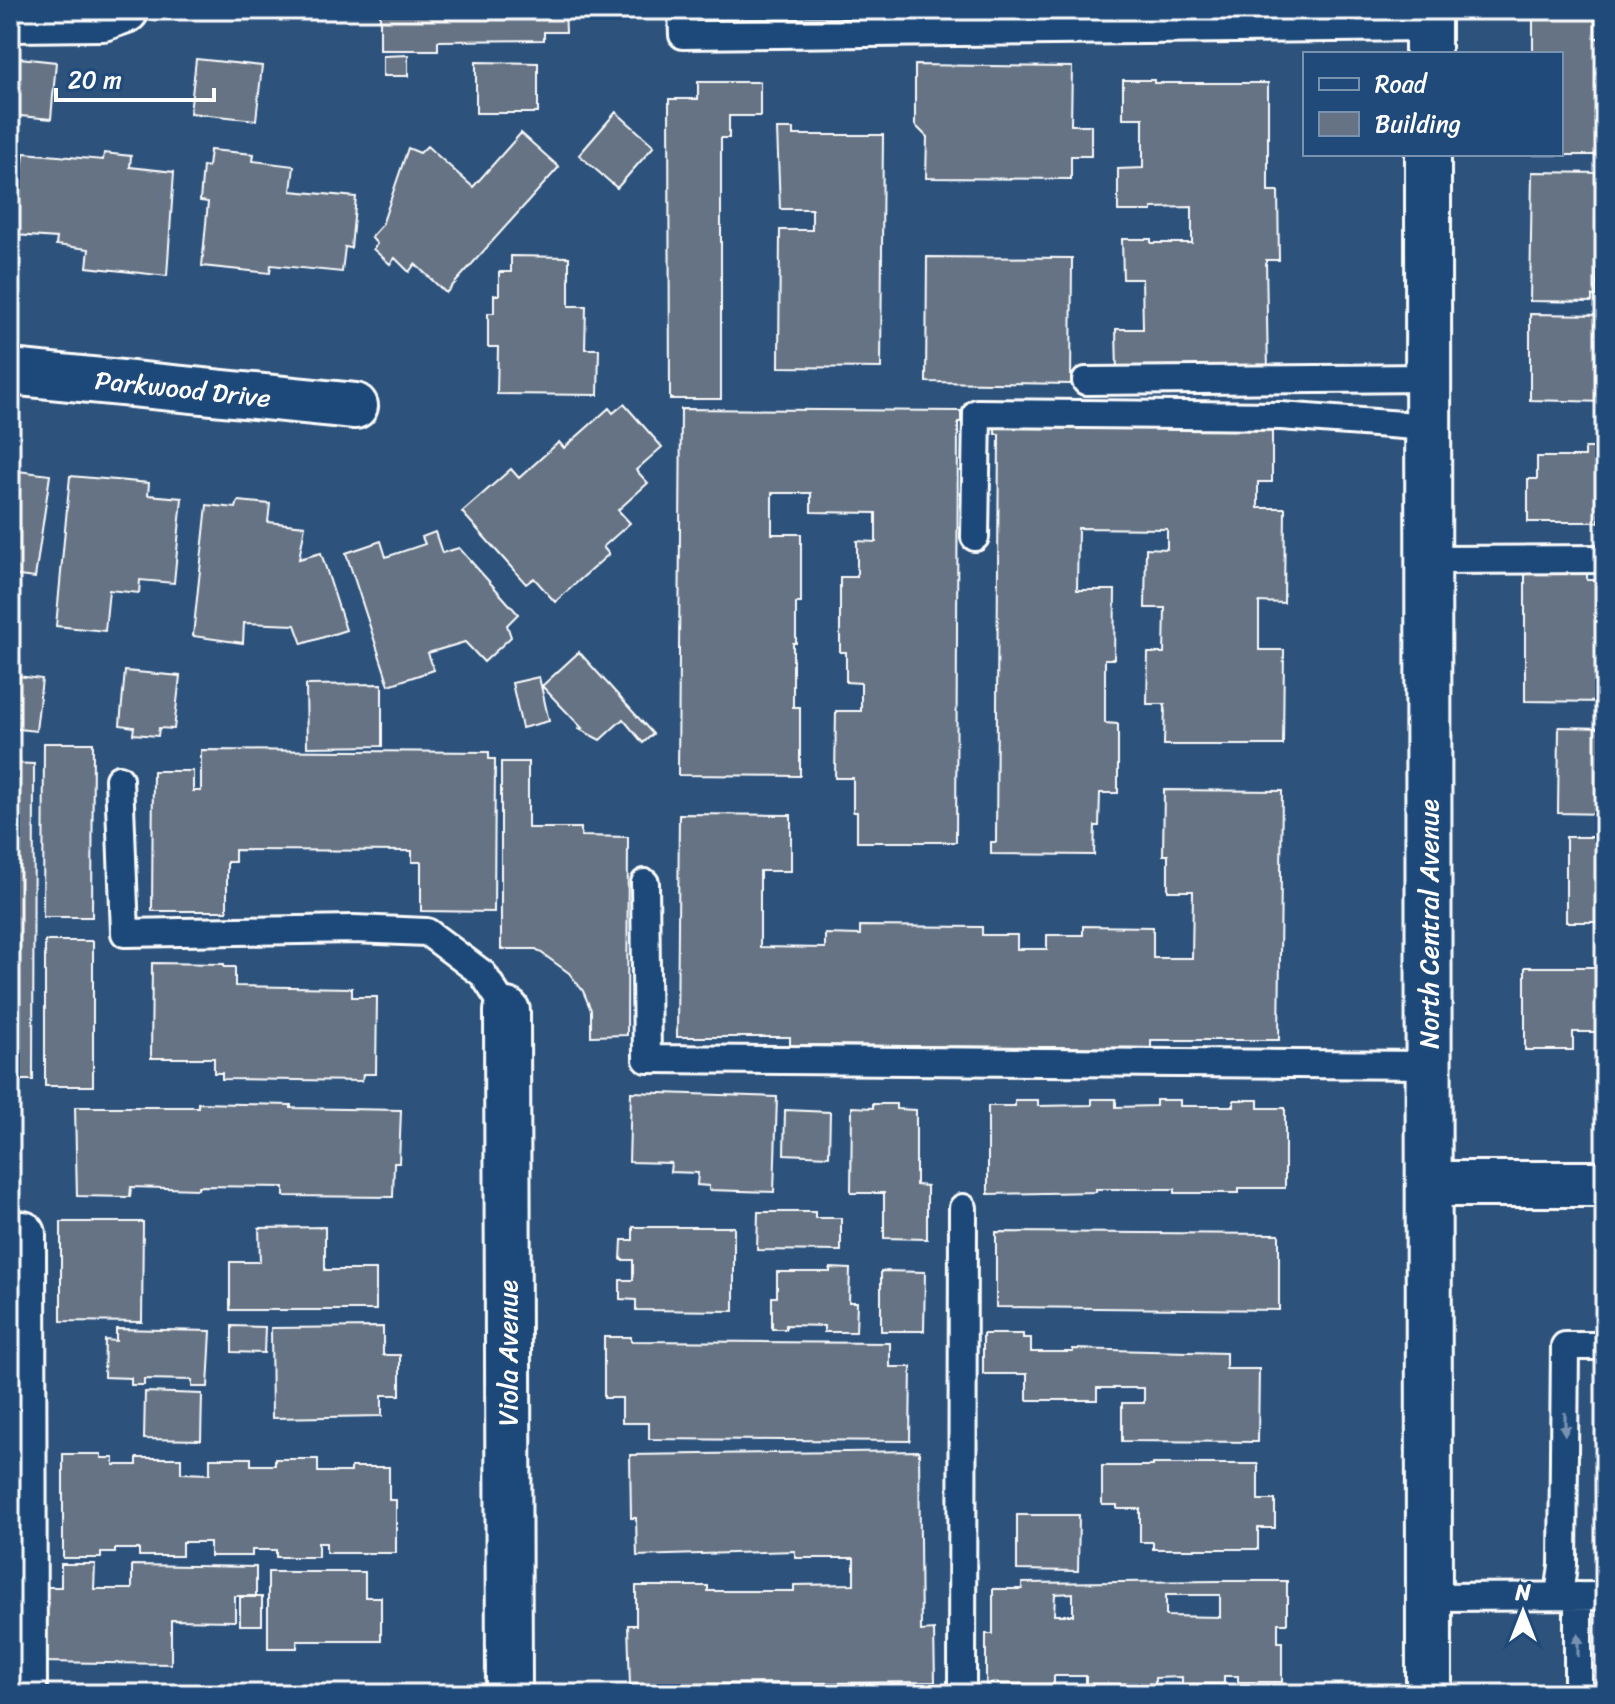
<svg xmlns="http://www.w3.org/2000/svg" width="1615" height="1704" viewBox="0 0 1615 1704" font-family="Sriracha,sans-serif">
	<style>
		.building { fill: #657384; stroke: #fff; stroke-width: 2; fill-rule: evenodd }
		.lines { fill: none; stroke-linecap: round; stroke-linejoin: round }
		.service-casing { stroke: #fff; stroke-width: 32 }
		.minor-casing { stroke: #fff; stroke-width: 50 }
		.tertiary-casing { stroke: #fff; stroke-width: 50 }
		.service { stroke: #1f4a7a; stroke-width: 26 }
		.minor { stroke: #1f4a7a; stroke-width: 44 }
		.tertiary { stroke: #1f4a7a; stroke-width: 44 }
		.oneway { fill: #7992af }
		.labels { text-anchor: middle; stroke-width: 6; stroke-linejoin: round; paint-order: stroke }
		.street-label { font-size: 26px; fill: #fff; stroke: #1f4a7a }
	</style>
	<rect width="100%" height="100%" fill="#2d527c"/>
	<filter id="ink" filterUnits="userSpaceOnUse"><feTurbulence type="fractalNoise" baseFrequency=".0125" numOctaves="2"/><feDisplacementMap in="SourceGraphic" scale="16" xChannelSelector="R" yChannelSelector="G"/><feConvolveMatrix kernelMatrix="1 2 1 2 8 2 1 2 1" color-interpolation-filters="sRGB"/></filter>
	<g filter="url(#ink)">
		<path class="building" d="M 380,10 L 565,10 L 566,32 L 544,32 L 544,40 L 438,41 L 438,50 L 380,50 Z
			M 707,10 L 972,10 L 972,15 L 707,16 Z
			M 1001,10 L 1272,10 L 1272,16 L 1001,15 Z
			M 1535,10 L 1595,10 L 1595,38 L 1605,38 L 1605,155 L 1533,155 L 1561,154 L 1561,54 L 1533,54 L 1533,13 Z
			M 408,55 L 408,76 L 383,76 L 383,56 Z
			M 10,57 L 56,62 L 51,119 L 10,115 Z
			M 196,59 L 262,66 L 256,120 L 190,113 Z
			M 476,62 L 538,63 L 538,113 L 476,113 Z
			M 915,65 L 1072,67 L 1071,125 L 1091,125 L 1091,156 L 1071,156 L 1071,179 L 926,178 L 927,137 L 915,125 Z
			M 1123,80 L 1154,80 L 1154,83 L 1268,83 L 1268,191 L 1278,191 L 1279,260 L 1266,260 L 1268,372 L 1117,373 L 1116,329 L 1143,329 L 1142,279 L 1123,279 L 1122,239 L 1151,239 L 1151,243 L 1192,243 L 1192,207 L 1152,208 L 1152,211 L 1118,211 L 1118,169 L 1143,168 L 1143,118 L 1123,118 Z
			M 698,82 L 760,82 L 760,116 L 729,116 L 729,138 L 721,138 L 721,399 L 670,399 L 669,99 L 698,99 Z
			M 616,112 L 654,146 L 617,188 L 579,155 Z
			M 777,129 L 793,129 L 793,135 L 883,135 L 881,368 L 779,367 L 780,230 L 812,230 L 812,209 L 780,209 Z
			M 521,133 L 559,167 L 446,293 L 415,264 L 409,272 L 395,258 L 390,264 L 373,249 L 377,244 L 371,237 L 382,225 L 408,148 L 420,153 L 427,146 L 473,187 Z
			M 210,150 L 254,154 L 253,161 L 294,166 L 291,191 L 356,197 L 351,248 L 345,247 L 342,272 L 271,265 L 270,273 L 202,266 L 208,202 L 200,201 L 203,166 L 208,167 Z
			M 24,153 L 103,160 L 104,153 L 131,156 L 130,167 L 174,172 L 167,276 L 87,267 L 89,249 L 56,245 L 57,238 L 15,235 Z
			M 1532,172 L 1605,173 L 1605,265 L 1597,265 L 1597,296 L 1592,296 L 1592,302 L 1530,301 Z
			M 511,256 L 569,257 L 569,306 L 586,306 L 585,349 L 599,349 L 598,395 L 497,394 L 498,347 L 488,347 L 488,313 L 494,313 L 494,295 L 499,295 L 499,272 L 511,272 Z
			M 927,257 L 1072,258 L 1071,384 L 926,382 Z
			M 1530,314 L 1605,315 L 1605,402 L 1530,400 Z
			M 624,404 L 662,447 L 636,470 L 648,483 L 618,510 L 630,523 L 603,547 L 609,554 L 555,602 L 534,578 L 526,584 L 462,512 L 511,469 L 519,478 L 559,442 L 564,448 L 609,408 L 613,413 Z
			M 681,409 L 961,411 L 961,422 L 958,422 L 956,842 L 857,842 L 857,812 L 853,812 L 853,778 L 835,778 L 836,711 L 861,711 L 861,683 L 846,682 L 846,652 L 840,652 L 840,577 L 857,577 L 857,541 L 876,542 L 876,513 L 811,512 L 811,493 L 772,493 L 772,534 L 801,534 L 801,603 L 796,603 L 796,643 L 793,643 L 793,707 L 800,707 L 800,776 L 678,775 Z
			M 995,424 L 1272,426 L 1272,482 L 1258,482 L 1258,508 L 1285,508 L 1284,603 L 1259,602 L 1259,650 L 1284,650 L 1283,745 L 1164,745 L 1165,704 L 1147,704 L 1148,653 L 1164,653 L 1165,608 L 1145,608 L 1146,548 L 1167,549 L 1167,529 L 1078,528 L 1077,590 L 1115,590 L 1114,659 L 1105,659 L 1105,723 L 1118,724 L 1118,793 L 1100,793 L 1099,826 L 1095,826 L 1094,855 L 991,854 L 991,842 L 996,842 L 999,434 L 995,434 Z
			M 1585,448 L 1605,448 L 1605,514 L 1599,514 L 1599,522 L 1528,522 L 1528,479 L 1537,479 L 1537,457 L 1585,457 Z
			M 10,470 L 50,475 L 35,578 L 10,575 Z
			M 70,476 L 149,483 L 148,495 L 182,498 L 174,583 L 140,580 L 139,593 L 109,590 L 105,631 L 56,626 Z
			M 238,501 L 270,504 L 268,522 L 305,526 L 299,559 L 321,553 L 346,630 L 302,644 L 295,625 L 244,623 L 243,643 L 193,636 L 207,505 L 236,508 Z
			M 435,532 L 442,553 L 459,548 L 518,614 L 507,625 L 511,637 L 484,662 L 465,642 L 428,653 L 434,670 L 389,685 L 346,553 L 381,541 L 386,557 L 425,544 L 422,537 Z
			M 1525,573 L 1587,573 L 1587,580 L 1605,580 L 1605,702 L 1525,701 Z
			M 579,652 L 653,734 L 643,743 L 623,719 L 600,740 L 579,729 L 582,728 L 542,686 Z
			M 125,671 L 180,676 L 174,729 L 159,728 L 158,736 L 133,734 L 134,727 L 120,725 Z
			M 10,675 L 42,679 L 36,731 L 10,728 Z
			M 539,677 L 549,721 L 522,728 L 512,683 Z
			M 382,684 L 382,746 L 307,747 L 306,685 Z
			M 1559,727 L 1605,728 L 1605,814 L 1558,813 Z
			M 44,743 L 93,743 L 92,917 L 43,917 Z
			M 201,750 L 489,752 L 489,759 L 495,759 L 494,912 L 421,911 L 421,862 L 412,862 L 412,851 L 235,850 L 235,862 L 227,862 L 227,911 L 152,911 L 153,771 L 193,771 L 193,791 L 201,791 Z
			M 501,762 L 528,762 L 528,828 L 581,828 L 581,836 L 628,837 L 627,1035 L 591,1036 L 591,1010 L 583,991 L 569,973 L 536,949 L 501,949 Z
			M 10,763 L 34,764 L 33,1080 L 10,1080 Z
			M 1164,790 L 1282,791 L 1279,1040 L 1151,1040 L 1151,1048 L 790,1045 L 790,1037 L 677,1037 L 679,814 L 791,815 L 791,871 L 760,871 L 760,947 L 825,948 L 825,934 L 860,935 L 860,926 L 982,927 L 982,935 L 1017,935 L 1017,949 L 1047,949 L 1047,935 L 1083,935 L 1083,926 L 1153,927 L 1153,958 L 1192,958 L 1193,891 L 1168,891 L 1168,855 L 1163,855 Z
			M 1566,837 L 1605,837 L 1605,922 L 1566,922 Z
			M 45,941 L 93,941 L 93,1086 L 45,1086 Z
			M 152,963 L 224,964 L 224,967 L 235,967 L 235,986 L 352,988 L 352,997 L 377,997 L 376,1074 L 363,1074 L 362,1081 L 222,1079 L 222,1073 L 214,1073 L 214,1058 L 151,1058 Z
			M 1525,967 L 1605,967 L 1605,1032 L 1573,1032 L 1573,1050 L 1525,1050 Z
			M 631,1092 L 777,1097 L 774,1192 L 709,1190 L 709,1186 L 697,1185 L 698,1173 L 670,1172 L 671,1163 L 629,1162 Z
			M 1092,1099 L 1116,1099 L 1116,1107 L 1156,1106 L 1156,1100 L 1180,1100 L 1180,1106 L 1234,1106 L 1234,1100 L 1258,1100 L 1258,1108 L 1285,1108 L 1285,1188 L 1239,1188 L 1239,1193 L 1175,1193 L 1175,1189 L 1096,1189 L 1096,1192 L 988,1194 L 988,1106 L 1015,1106 L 1015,1100 L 1038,1100 L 1038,1106 L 1092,1105 Z
			M 198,1103 L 291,1105 L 291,1108 L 401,1110 L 399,1163 L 394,1163 L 393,1197 L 284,1196 L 284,1187 L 198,1186 L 198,1189 L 131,1187 L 130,1197 L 77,1196 L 75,1107 L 198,1107 Z
			M 873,1104 L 896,1104 L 896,1109 L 916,1110 L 916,1185 L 927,1186 L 927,1239 L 884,1238 L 884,1193 L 851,1193 L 852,1107 L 873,1108 Z
			M 785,1110 L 830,1112 L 829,1156 L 784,1154 Z
			M 758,1212 L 815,1212 L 815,1218 L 841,1218 L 841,1251 L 757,1250 Z
			M 61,1222 L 143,1222 L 142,1322 L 61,1321 Z
			M 325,1227 L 325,1270 L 376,1270 L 376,1310 L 230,1310 L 230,1262 L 260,1262 L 259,1228 Z
			M 633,1227 L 734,1227 L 734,1311 L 636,1310 L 636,1300 L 620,1299 L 620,1280 L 633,1280 L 633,1260 L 621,1260 L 622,1240 L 633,1240 Z
			M 996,1232 L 1279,1234 L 1279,1310 L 996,1307 Z
			M 830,1268 L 850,1269 L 849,1302 L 857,1302 L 856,1332 L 824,1332 L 824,1326 L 786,1325 L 786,1329 L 772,1329 L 772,1297 L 777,1297 L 777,1272 L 830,1272 Z
			M 881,1271 L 925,1272 L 924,1331 L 881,1331 Z
			M 232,1326 L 265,1327 L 264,1353 L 232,1352 Z
			M 383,1327 L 383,1355 L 400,1355 L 400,1395 L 382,1395 L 382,1416 L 272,1418 L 271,1328 Z
			M 116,1329 L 211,1331 L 208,1387 L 192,1387 L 192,1380 L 144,1379 L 144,1385 L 131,1385 L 131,1378 L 104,1377 L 105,1340 L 116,1341 Z
			M 983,1334 L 1023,1334 L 1023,1338 L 1031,1338 L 1031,1352 L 1073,1352 L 1073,1349 L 1226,1353 L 1226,1369 L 1259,1369 L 1258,1442 L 1122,1441 L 1122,1403 L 1144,1403 L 1144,1388 L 1097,1388 L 1097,1400 L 1027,1400 L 1027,1374 L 983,1374 Z
			M 604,1337 L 631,1337 L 631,1341 L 890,1343 L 890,1367 L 911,1367 L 910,1441 L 649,1439 L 649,1423 L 622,1423 L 622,1398 L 604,1398 Z
			M 145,1392 L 202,1394 L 201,1440 L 144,1439 Z
			M 919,1451 L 921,1631 L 934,1630 L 935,1682 L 630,1685 L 628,1625 L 636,1625 L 636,1586 L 708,1586 L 708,1591 L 794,1591 L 794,1585 L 854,1584 L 854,1558 L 795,1558 L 795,1551 L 637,1556 L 636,1518 L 631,1518 L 630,1455 Z
			M 63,1454 L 101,1454 L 101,1458 L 114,1458 L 114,1465 L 137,1465 L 137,1458 L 181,1458 L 181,1473 L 210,1474 L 210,1458 L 251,1458 L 251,1465 L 275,1465 L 275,1459 L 318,1459 L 318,1472 L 351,1472 L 351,1467 L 389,1467 L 389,1500 L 396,1500 L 396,1553 L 326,1553 L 326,1543 L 318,1543 L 318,1557 L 276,1557 L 276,1550 L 252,1550 L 252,1556 L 210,1556 L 210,1542 L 182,1542 L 182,1556 L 139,1556 L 139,1549 L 115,1549 L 115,1553 L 101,1553 L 101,1558 L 63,1558 Z
			M 1153,1464 L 1258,1464 L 1258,1500 L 1275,1500 L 1275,1528 L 1258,1528 L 1258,1549 L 1153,1549 L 1153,1542 L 1140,1542 L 1140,1509 L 1117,1509 L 1117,1505 L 1102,1505 L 1102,1466 L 1153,1466 Z
			M 1017,1515 L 1079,1515 L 1078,1571 L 1017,1570 Z
			M 61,1564 L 95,1564 L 94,1589 L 132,1589 L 132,1565 L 256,1567 L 256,1596 L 235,1596 L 235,1621 L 171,1620 L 171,1664 L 43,1662 L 44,1587 L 61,1587 Z
			M 268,1572 L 365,1572 L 365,1597 L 381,1597 L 381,1641 L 297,1641 L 297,1648 L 268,1648 Z
			M 1220,1581 L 1287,1581 L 1287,1623 L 1278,1623 L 1278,1642 L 1282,1642 L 1282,1682 L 1238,1682 L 1238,1676 L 1224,1676 L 1224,1684 L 1182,1684 L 1182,1677 L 1155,1678 L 1155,1684 L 1086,1684 L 1086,1676 L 1054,1676 L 1054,1684 L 986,1684 L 986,1634 L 993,1634 L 993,1589 L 1022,1589 L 1022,1583 ZM 1073,1593 L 1073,1615 L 1054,1615 L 1055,1594 ZM 1166,1595 L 1220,1595 L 1220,1617 L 1166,1616 Z
			M 240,1597 L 262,1597 L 262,1625 L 240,1625 Z"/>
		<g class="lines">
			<defs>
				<path id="service" d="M 682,10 L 683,35 L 1428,27
					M 1086,381 L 1429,378
					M 975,537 L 977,413 L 1281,416 L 1429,427
					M 1429,560 L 1605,559
					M 119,779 L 125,933 L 354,929 L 427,932 L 483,974 L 507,1011
					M 645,883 L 647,1059 L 1429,1065
					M 1559,1596 L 1563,1565 L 1565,1346 L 1605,1346
					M 1578,1596 L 1578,1694
					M 1429,1597 L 1605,1596
					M 962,1694 L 963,1208"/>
				<path id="minor" d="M 10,19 L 103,18 L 126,10
					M 10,372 L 355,406
					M 507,1011 L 509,1694
					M 1430,1184 L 1605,1184
					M 23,1234 L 24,1694"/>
				<path id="tertiary" d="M 1428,10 L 1428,54
					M 1428,154 L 1429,1694"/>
			</defs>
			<use href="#service" class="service-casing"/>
			<use href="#minor" class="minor-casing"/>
			<use href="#tertiary" class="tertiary-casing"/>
			<use href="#service" class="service"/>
			<use href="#minor" class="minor"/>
			<use href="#tertiary" class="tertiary"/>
		</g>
		<defs><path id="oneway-solid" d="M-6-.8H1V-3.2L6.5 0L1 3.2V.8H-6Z" transform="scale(2)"/></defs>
		<g class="oneway">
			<use href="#oneway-solid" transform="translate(1565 1424) rotate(90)"/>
			<use href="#oneway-solid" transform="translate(1578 1645) rotate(-90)"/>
		</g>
	</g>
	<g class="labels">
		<g class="street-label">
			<text transform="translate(183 389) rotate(6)" y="9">Parkwood Drive</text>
			<text transform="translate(1429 924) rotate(-90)" y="9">North Central Avenue</text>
			<text transform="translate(508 1353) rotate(-90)" y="9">Viola Avenue</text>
		</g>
	</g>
	<rect width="1615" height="1704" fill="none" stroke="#1f4a7a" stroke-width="40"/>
	<rect x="20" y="20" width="1575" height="1664" fill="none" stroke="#fff" stroke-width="3" filter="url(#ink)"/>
	<rect x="1303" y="52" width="260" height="104" fill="#1f4a7a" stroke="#7992af" stroke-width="2"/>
	<rect x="1319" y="78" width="40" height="12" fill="#1f4a7a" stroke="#7992af" stroke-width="2"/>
	<text x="1375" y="92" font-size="24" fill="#ffffff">Road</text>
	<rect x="1319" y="112" width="40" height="24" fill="#657384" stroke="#7992af" stroke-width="2"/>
	<text x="1375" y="132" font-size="24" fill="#ffffff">Building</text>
	<g transform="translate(1523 1612)" stroke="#1f4a7a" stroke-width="6" paint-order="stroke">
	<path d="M0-6L14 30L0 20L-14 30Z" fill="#ffffff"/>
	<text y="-12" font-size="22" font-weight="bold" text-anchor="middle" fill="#ffffff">N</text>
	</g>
	<path d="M56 88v12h158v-12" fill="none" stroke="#ffffff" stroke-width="4"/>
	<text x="68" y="88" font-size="24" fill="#ffffff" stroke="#1f4a7a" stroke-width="6" paint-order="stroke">20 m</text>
</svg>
